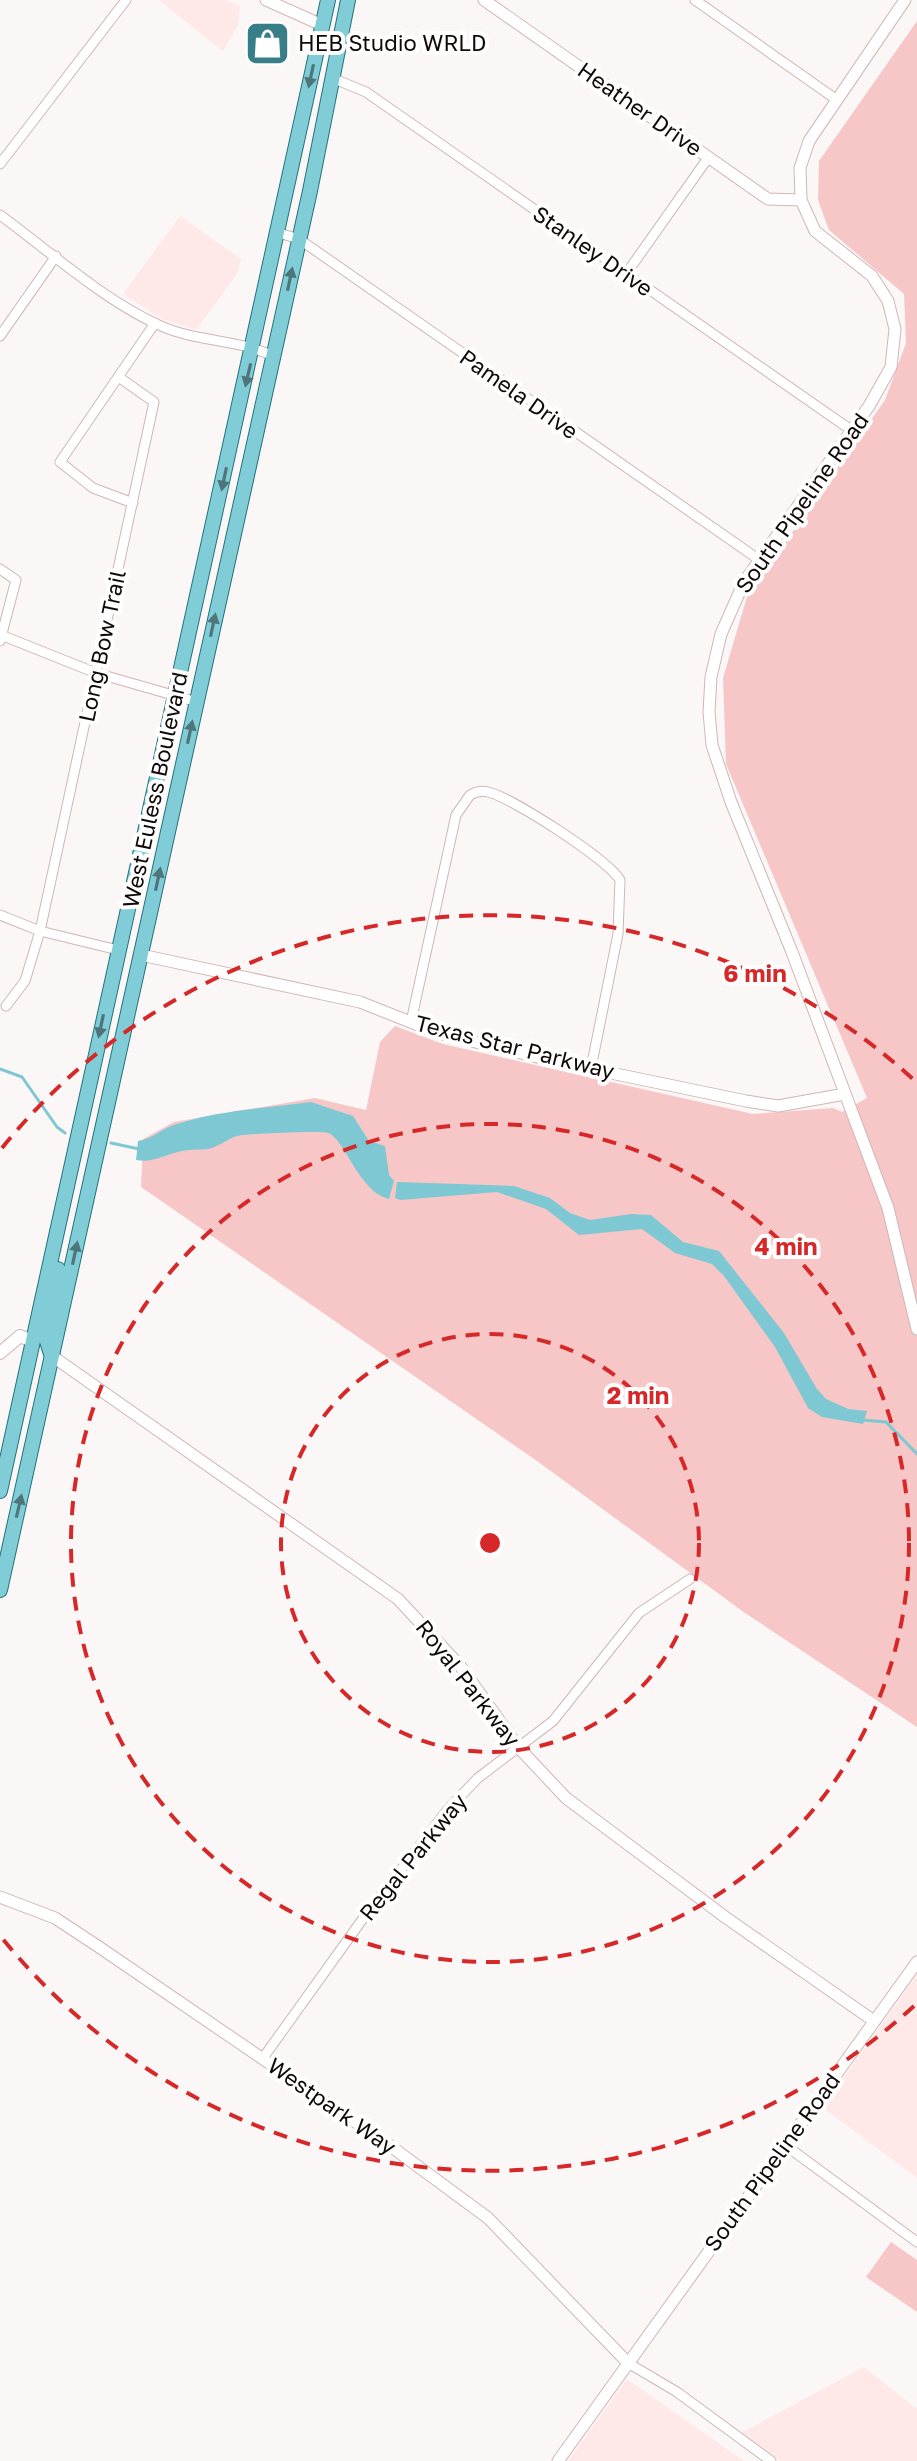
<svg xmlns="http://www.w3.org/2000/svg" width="917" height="2461" viewBox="0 0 917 2461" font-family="'Golos Text',sans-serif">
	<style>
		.built { fill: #fee8e8 }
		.green { fill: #f7c6c6 }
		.water { fill: #7dc8d3 }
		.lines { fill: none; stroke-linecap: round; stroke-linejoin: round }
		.stream { stroke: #7dc8d3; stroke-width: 3 }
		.minor-casing { stroke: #cfb6b6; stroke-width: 11 }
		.tertiary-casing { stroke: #cfb6b6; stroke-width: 13 }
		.secondary-casing { stroke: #cfb6b6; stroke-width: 14 }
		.primary-casing { stroke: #22737d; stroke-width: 16 }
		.minor { stroke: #fff; stroke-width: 9 }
		.tertiary { stroke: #fff; stroke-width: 11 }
		.secondary { stroke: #fff; stroke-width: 12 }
		.primary { stroke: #80cdd7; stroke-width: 14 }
		.oneway { fill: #4e757a }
		.ring { fill: none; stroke: #d62828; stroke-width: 4; stroke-dasharray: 14 10 }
		.labels { text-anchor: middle; stroke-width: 8; stroke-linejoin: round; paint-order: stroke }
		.poi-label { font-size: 22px; fill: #110909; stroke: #fff; text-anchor: start }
		.street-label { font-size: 22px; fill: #110909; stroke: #fff }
		.centre { fill: #d62828; stroke: #fff; stroke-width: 4 }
		.ring-label { font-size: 24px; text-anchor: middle; font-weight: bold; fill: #d62828; stroke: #fff; stroke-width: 8; stroke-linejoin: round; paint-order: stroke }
	</style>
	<rect width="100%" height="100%" fill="#fcf7f7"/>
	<path class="built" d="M 159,0 L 225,0 L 240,6 L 238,25 L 223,51 Z
		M 180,216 L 241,259 L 237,274 L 196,330 L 162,319 L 123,294 Z
		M 917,1975 L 917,2178 L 822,2107 Z
		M 864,2367 L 917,2409 L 917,2461 L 781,2461 L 741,2433 Z
		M 627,2379 L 744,2461 L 568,2461 Z"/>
	<path class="green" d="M 917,21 L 917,1727 L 745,1613 L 537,1461 L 141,1187 L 143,1139 L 174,1122 L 315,1098 L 366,1110 L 380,1042 L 395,1026 L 443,1044 L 753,1114 L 833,1108 L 842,1112 L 867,1098 L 726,764 L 723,678 L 747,597 L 885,400 L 906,343 L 904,294 L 829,230 L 818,200 L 819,161 Z
		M 891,2242 L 917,2260 L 917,2312 L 866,2277 Z"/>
	<path class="water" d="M 311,1102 L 353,1116 L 369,1141 L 385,1146 L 389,1175 L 394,1181 L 389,1199 C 359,1193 344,1137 328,1133 C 319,1130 244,1134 237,1136 C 227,1139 218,1147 208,1149 C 198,1150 188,1149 178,1152 C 162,1156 152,1163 136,1160 L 138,1141 C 153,1139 162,1128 177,1124 C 220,1110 267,1108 311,1102 Z
		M 397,1182 L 514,1186 L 550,1198 L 570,1213 L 590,1220 L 631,1214 L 651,1215 L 683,1242 L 719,1251 L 784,1333 L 817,1389 L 826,1399 L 848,1409 L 867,1411 L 863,1424 L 822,1417 L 808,1408 L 775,1347 L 724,1276 L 712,1264 L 675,1253 L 642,1229 L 579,1235 L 546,1209 L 497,1192 L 400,1200 L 395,1198 Z"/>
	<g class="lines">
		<path class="stream" d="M 0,1069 L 22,1077 L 57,1127 L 65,1133
			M 111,1143 L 139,1149
			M 862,1420 L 886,1422 L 917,1454"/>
		<defs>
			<path id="minor" d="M 695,0 L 837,100
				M 332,78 L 366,92 L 851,430
				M 0,164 L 126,0
				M 0,215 C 49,251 106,302 161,326 C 197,342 238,339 273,356
				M 279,233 L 299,239 L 758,559
				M 626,274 L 708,158
				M 0,336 L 56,256
				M 133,503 L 93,488 L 60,462 L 155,323
				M 0,569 L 16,580 L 0,641
				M 1,635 L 96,673 L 197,702
				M 0,915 L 40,931 L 118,950
				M 6,1006 L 25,981 L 40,931 L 154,402 L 120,378
				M 411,1022 L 456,815 L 470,795 C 475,792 481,790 488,792 C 513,798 607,859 620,880 L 618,934 L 591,1068
				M 263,2058 L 367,1913 L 449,1808 L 478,1778 L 553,1721 L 639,1613 L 690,1579
				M 785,2145 L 917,2242
				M 628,2363 L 677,2392 L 771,2461"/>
			<path id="tertiary" d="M 266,0 L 322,25
				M 484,0 L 768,199 L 801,200
				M 905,0 L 809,141 L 800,168 L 801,200 L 815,231 L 872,276 L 888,301 L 895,329 L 891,367 L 869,406 L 744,582 L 721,634 L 711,677 L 709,712 L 712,745 L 731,802 L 792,952 L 888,1208 L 917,1329
				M 141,955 L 360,1002 L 438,1033 L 558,1062 L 746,1101 L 778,1106 L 845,1094
				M 52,1356 L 398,1599 L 461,1667 L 519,1748 L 566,1798 L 725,1917 L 874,2021
				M 0,1897 L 55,1918 L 99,1947 L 389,2145 L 488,2218 L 628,2363
				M 558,2461 L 917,1962"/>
			<path id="secondary" d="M 0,1353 L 20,1336 L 32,1341"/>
			<path id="primary" d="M 51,1354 L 45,1335 L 58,1269
				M 0,1491 L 328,0
				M 0,1590 L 310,191 L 348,0"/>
		</defs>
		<use href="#minor" class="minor-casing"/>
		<use href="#tertiary" class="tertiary-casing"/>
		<use href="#secondary" class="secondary-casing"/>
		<use href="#primary" class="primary-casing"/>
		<use href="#minor" class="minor"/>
		<use href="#tertiary" class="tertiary"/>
		<use href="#secondary" class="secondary"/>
		<use href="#primary" class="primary"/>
	</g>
	<defs><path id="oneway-solid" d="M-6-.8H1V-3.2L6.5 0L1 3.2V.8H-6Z" transform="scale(2)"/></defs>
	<g class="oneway">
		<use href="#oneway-solid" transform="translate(311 76) rotate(102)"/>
		<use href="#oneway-solid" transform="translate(290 279) rotate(-78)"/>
		<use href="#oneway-solid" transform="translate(248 375) rotate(103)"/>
		<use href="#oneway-solid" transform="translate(224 479) rotate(102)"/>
		<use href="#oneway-solid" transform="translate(213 625) rotate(-78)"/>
		<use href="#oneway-solid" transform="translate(190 732) rotate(-78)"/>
		<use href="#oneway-solid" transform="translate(158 879) rotate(-78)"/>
		<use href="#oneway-solid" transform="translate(101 1026) rotate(102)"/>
		<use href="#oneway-solid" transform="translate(75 1253) rotate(-78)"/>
		<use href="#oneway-solid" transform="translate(19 1506) rotate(-77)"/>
	</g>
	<g class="ring">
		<circle cx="490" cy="1543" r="209"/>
		<circle cx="490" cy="1543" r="419"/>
		<path d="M914 2006A628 628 0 0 1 2 1938M2 1148A628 628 0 0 1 914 1080"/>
	</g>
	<defs>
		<symbol id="shop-square" viewBox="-11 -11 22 22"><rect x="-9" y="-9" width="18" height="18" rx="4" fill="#377e88" stroke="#fff"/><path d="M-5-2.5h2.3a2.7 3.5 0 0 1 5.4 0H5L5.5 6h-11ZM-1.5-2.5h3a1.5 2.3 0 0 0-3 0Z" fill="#fff"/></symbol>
	</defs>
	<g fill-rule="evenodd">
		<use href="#shop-square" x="242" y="18" width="51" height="51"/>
	</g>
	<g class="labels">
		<g class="poi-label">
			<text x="298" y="51">HEB Studio WRLD</text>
		</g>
		<g class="street-label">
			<text transform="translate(640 109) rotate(35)" y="8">Heather Drive</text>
			<text transform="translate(593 251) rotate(35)" y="8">Stanley Drive</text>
			<text transform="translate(519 394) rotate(35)" y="8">Pamela Drive</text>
			<text transform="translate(802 503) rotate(-55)" y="8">South Pipeline Road</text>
			<text transform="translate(102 646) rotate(-78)" y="8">Long Bow Trail</text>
			<text transform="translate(155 790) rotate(-78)" y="8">West Euless Boulevard</text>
			<text transform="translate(515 1047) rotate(14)" y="8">Texas Star Parkway</text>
			<text transform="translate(468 1683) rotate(52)" y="8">Royal Parkway</text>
			<text transform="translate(413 1857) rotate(-51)" y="8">Regal Parkway</text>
			<text transform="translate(332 2106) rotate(35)" y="8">Westpark Way</text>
			<text transform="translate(772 2162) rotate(-54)" y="8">South Pipeline Road</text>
		</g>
	</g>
	<circle cx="490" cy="1543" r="12" class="centre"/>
	<g class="ring-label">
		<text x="755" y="982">6 min</text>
		<text x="786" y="1255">4 min</text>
		<text x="638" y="1404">2 min</text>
	</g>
</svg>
